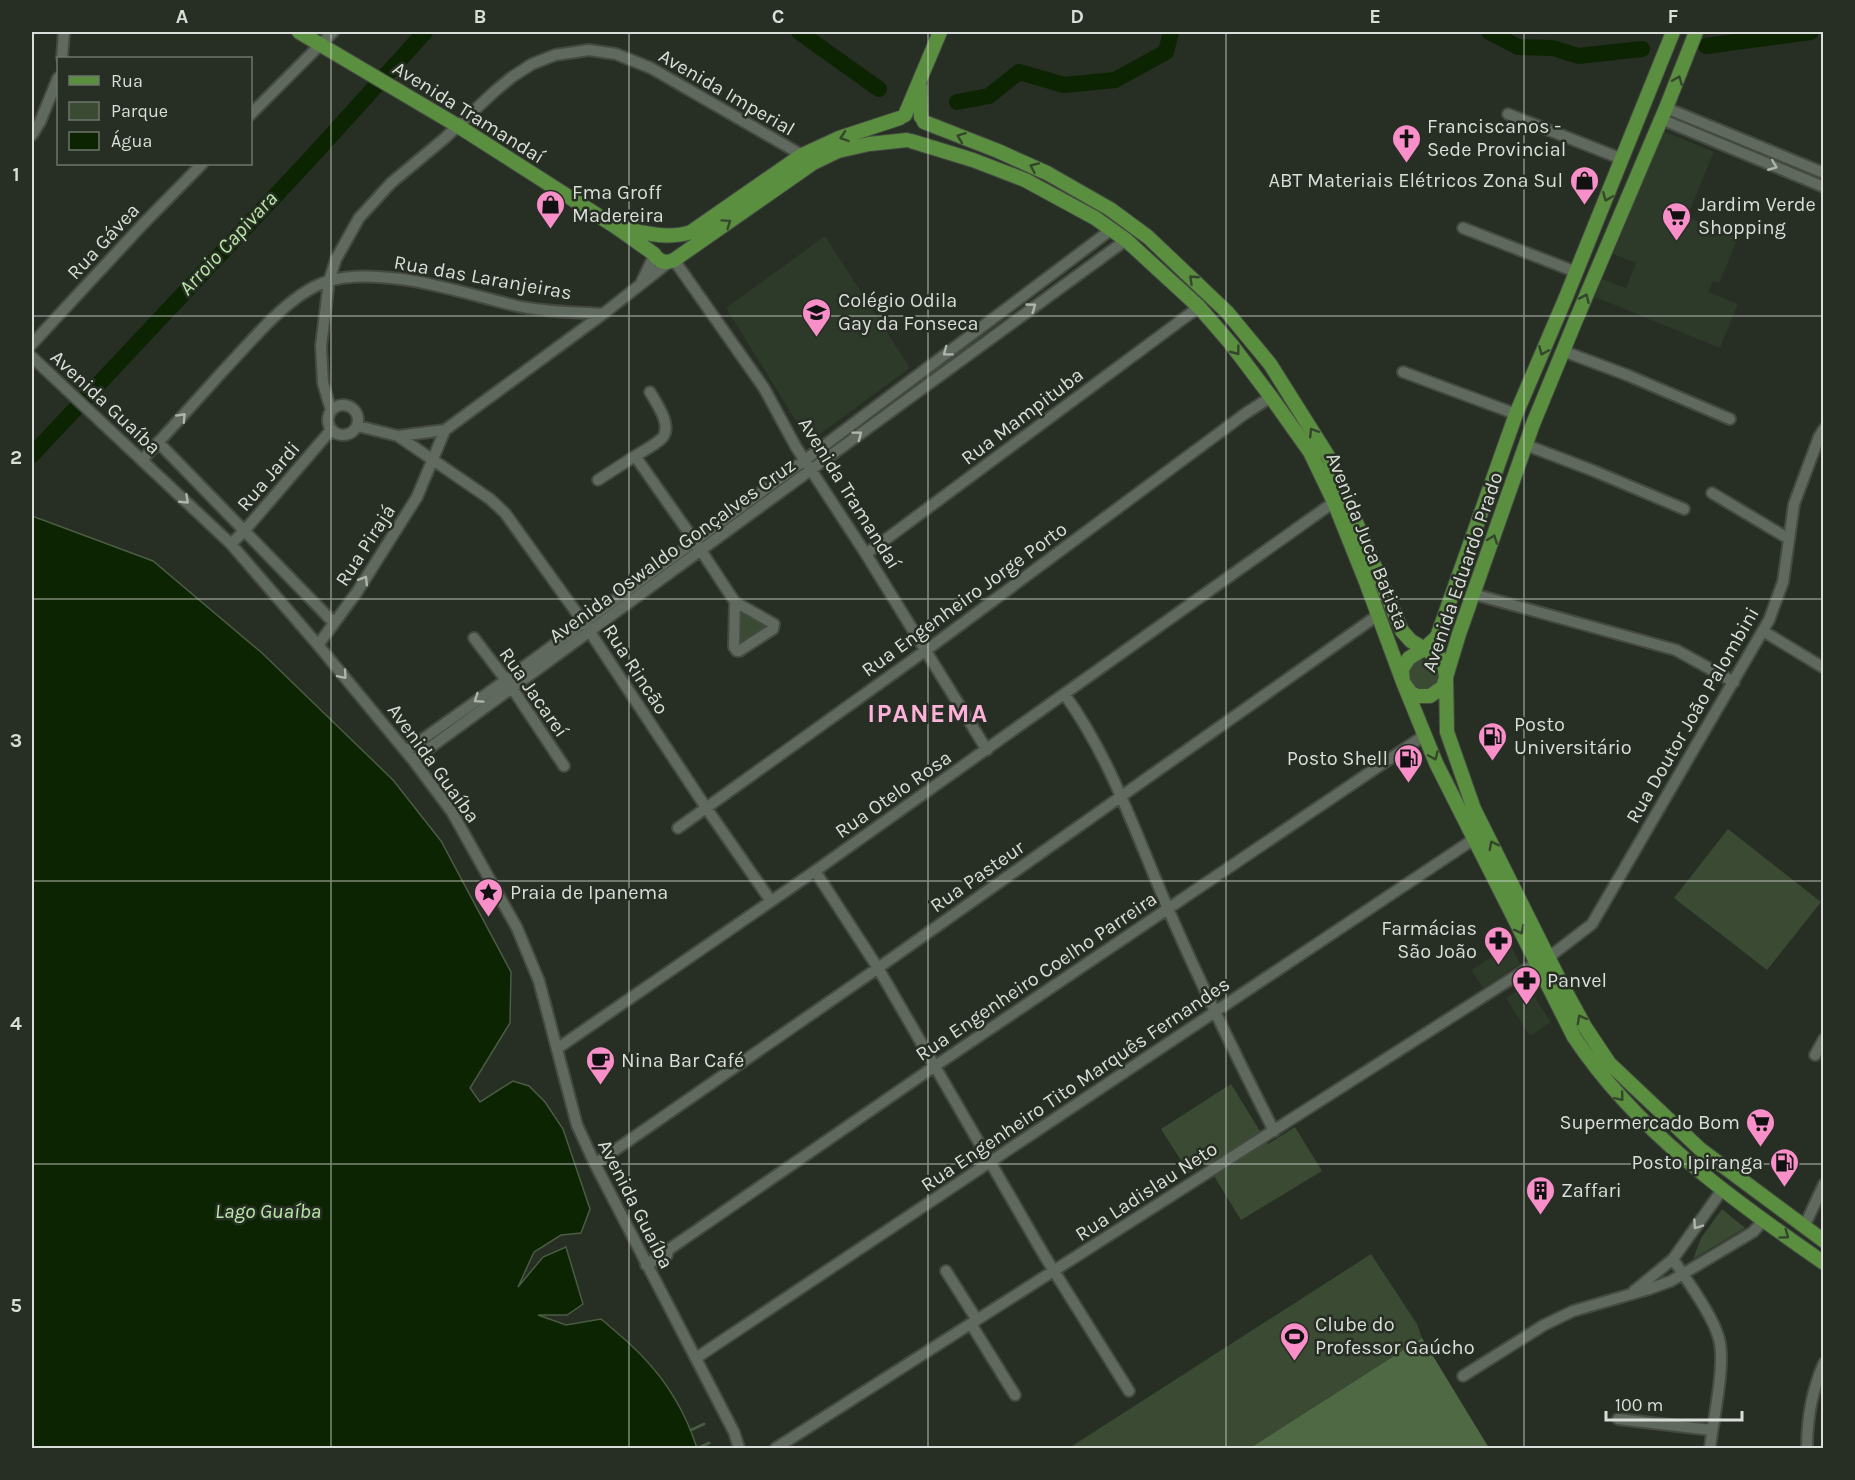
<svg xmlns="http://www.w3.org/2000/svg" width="1855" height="1480" viewBox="0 0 1855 1480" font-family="Karla,sans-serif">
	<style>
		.built { fill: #2d3929 }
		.green { fill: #3a4a33 }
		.forest { fill: #4e6943 }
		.water { fill: #0c2401; stroke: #4a5c42; stroke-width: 1.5 }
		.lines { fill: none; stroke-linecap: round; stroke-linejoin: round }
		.stream { stroke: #4a5c42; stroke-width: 3 }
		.river { stroke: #0c2401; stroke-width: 16 }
		.minor-casing { stroke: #444a42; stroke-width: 14 }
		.major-casing { stroke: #444a42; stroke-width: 16 }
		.minor { stroke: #60695d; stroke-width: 10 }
		.major { stroke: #5b8f40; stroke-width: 14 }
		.oneway { stroke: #34462b }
		.oneway2 { stroke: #afb5ad }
		.grid { fill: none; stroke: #d9ded8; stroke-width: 1.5; stroke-opacity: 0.55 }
		.labels { text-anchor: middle; stroke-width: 5; stroke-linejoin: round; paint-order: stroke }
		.street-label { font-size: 20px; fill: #d9ded8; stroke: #272e24 }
		.poi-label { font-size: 20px; fill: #d9ded8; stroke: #272e24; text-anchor: start }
		.water-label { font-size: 21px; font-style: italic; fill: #bbe8a9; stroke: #272e24 }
		.district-label { font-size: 26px; font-weight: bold; letter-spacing: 1.5px; fill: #fdb2d9; stroke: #272e24 }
		.neatline { fill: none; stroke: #d9ded8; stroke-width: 2 }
		.grid-label { font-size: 20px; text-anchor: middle; font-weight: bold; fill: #d9ded8 }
	</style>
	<rect width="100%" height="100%" fill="#272e24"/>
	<path class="built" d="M 1663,131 L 1714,152 L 1687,217 L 1738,238 L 1719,283 L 1713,281 L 1708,292 L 1738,304 L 1720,348 L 1595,297 L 1602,279 L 1626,288 L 1636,263 L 1613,254 Z
		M 825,236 L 910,368 L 809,442 L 726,308 Z
		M 1511,945 L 1520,964 L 1483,988 L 1471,970 Z
		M 1527,985 L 1551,1022 L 1530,1036 L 1506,998 Z"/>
	<path class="green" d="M 740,610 L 767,625 L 740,645 Z
		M1408 675a15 15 0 1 1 30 0a15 15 0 1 1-30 0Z
		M 1728,829 L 1821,902 L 1767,970 L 1674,898 Z
		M 1231,1084 L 1268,1144 L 1295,1127 L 1322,1171 L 1241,1220 L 1206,1163 L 1189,1173 L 1161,1129 Z
		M 1722,1209 L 1745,1228 L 1693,1259 L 1701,1238 Z
		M 1371,1254 L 1417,1324 L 1422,1338 L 1250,1448 L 1069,1448 Z"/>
	<path class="forest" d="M 1422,1338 L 1489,1448 L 1250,1448 Z"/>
	<path class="water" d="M 32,516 L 153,561 L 262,653 L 393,780 L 441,841 L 511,972 L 510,1023 L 470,1088 L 480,1102 L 513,1081 L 529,1086 L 545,1102 L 563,1129 L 590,1209 L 581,1233 L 561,1235 L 534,1252 L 518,1287 L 543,1257 L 566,1247 L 583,1304 L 567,1315 L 538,1315 L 566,1325 L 601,1319 C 615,1331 630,1343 643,1357 C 668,1383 686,1414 697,1448 L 32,1448 Z"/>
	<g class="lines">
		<path class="stream" d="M 691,1430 L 704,1424
			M 698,1448 L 709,1443"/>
		<path class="river" d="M 799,32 L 879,89
			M 1489,32 L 1518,47 L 1553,48 L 1578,56 L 1642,49
			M 1706,46 L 1811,32
			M 957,102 L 989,96 L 1019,72 L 1064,85 L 1115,80 L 1166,52 L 1171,32
			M 32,455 L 307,162 L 425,32"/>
		<defs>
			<path id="minor" d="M 62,58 L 64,32
				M 1666,108 L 1824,173
				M 1508,114 L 1622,159
				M 250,115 L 333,32
				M 1661,119 L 1824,187
				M 32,135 L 40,122 L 58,78
				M 1463,228 L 1576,272
				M 674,260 L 764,388 L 796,447 L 866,554 L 987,750
				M 642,281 L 654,256
				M 32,344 L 144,223 L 202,164
				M 1563,351 L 1627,375 L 1730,419
				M 32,357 L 231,544 L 318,645 L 413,760 L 452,812 L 517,928 L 539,981 L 577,1125 L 595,1164 L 734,1432 L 739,1448
				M 1403,372 L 1516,414
				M 650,392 C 656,403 672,424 663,437 C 658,443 642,452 635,456 L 694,540 L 735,602 L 774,624 L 773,629 L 739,651 L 737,651 L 734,647 L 735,602
				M328 420a15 15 0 1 1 30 0a15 15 0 1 1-30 0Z
				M 331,410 L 323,383 L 321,346 L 329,281 L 336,259 L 359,218 L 391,183 L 445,138 L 495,91 L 512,77 L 532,64 L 555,55 L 589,50 L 616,54 L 651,68 L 802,155
				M 358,426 L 398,436 L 490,499 L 505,513 L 584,623 L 707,809 L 771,901
				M 398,436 L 445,430
				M 158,442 L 334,623
				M 1526,445 L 1594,471 L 1684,509
				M 142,460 C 169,431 196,401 222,372 C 251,342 288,294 328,281 C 351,274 378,276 401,279 C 439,284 479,297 517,306 C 545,312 574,312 603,314
				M 598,480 L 635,456
				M 1712,493 L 1789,539
				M 231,544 L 245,530 L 331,430
				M 866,554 L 1199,307
				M 1473,594 L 1676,650 L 1734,682
				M 1763,631 L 1824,668
				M 474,638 L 512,688 L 564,766
				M 318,645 L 357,592 L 417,497 L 445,430 L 603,314 L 669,262
				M 1065,695 C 1110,757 1136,834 1166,904 C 1199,981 1236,1056 1274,1131
				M 406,751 L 506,680 L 805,460 L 1112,229
				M 413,760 L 1126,240
				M 678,828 L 936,643 L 1246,413 L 1271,397
				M 815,871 L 878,968 L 1044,1255 L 1129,1391
				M 1549,957 L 1592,924 L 1769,620 L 1783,582 L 1794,504 L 1819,437 L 1824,429
				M 558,1048 L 815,871 L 1334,502
				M 1815,1055 L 1824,1039
				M 595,1164 L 878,968 L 1378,615
				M 1804,1227 L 1824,1184
				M 1673,1259 C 1687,1281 1713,1315 1719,1339 C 1726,1364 1713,1420 1710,1448
				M 646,1265 L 653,1260 L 659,1261 L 667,1255 L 668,1250 L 935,1066 L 1425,735
				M 946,1271 L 977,1320
				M 1634,1291 L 1673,1259 L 1722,1190
				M 971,1324 L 1015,1395
				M 696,1358 L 1474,839
				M 1463,1376 L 1544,1325 L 1573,1311 L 1649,1289 L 1671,1281 L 1753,1232 L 1764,1220
				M 1618,1419 L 1712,1430
				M 776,1448 L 1536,963
				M 1807,1448 C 1807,1419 1812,1390 1824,1363"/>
			<path id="major" d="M 299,32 L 458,126 L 616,227 L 654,254 C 659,262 666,264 674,260 L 813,163 L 838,151 L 869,144 L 907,140
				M 1673,32 L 1566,297 L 1516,414 L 1437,637 L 1424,649 L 1409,658 L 1402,669 L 1403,682 L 1411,693 L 1417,696 L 1430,696 L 1443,687 L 1459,634 L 1533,424 L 1575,322 L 1666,108 L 1696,32
				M 920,86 L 921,117
				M 905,115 L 940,32
				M 924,122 L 998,151 L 1047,173 L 1110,209 L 1148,237 L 1227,312 L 1270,364 L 1328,456 L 1402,631 L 1411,641 L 1440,658 L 1444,663 L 1446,677 L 1447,732 L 1474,809 L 1560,981 L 1585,1027 L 1609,1063 L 1700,1149 L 1824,1241
				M 911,141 L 973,160 L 1025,180 L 1095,218 L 1126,240 L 1199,307 L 1231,344 L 1271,397 L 1310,452 L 1334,502 L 1366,582 L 1403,682 L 1436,763 L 1574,1037 C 1637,1132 1731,1198 1824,1263
				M 620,228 C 643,232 668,240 691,232 L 802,155 L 839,138 L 900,118"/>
		</defs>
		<use href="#minor" class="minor-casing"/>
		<use href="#major" class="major-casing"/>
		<use href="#minor" class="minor"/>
		<use href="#major" class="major"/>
	</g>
	<defs><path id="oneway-chevron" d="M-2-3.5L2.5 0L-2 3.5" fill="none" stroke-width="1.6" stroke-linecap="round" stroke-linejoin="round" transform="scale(1.5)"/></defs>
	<g class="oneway">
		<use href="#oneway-chevron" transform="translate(1678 80) rotate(-68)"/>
		<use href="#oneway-chevron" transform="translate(844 137) rotate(161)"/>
		<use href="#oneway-chevron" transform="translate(961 137) rotate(-159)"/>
		<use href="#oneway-chevron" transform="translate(1034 167) rotate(-156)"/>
		<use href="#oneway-chevron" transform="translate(1607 197) rotate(112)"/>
		<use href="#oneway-chevron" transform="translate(727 223) rotate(-35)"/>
		<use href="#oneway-chevron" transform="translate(1193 279) rotate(-137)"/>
		<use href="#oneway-chevron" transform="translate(1585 298) rotate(-66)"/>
		<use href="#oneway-chevron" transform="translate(1236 351) rotate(53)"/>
		<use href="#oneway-chevron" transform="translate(1543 351) rotate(113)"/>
		<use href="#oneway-chevron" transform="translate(1313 432) rotate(-122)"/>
		<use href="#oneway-chevron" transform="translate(1493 539) rotate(-70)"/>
		<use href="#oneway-chevron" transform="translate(1434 756) rotate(67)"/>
		<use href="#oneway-chevron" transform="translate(1493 845) rotate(-117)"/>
		<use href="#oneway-chevron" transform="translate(1520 930) rotate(63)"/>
		<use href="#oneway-chevron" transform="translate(1581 1019) rotate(-119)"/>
		<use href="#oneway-chevron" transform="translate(1620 1097) rotate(50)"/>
		<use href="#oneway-chevron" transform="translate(1785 1235) rotate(36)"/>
	</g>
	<g class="oneway2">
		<use href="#oneway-chevron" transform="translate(1773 166) rotate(22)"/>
		<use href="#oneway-chevron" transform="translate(1032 307) rotate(-36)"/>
		<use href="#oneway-chevron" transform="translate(947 352) rotate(143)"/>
		<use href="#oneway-chevron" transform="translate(182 417) rotate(-47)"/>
		<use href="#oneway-chevron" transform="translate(858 435) rotate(-37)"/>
		<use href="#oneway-chevron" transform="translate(185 500) rotate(43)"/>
		<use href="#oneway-chevron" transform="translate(364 580) rotate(-58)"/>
		<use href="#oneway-chevron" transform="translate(343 675) rotate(50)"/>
		<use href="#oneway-chevron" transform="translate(478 699) rotate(145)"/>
		<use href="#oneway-chevron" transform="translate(1697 1225) rotate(125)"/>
	</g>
	<path class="grid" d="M 331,32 L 331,1448M 629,32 L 629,1448M 928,32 L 928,1448M 1226,32 L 1226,1448M 1524,32 L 1524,1448M 32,316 L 1824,316M 32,599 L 1824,599M 32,881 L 1824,881M 32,1164 L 1824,1164"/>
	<defs>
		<symbol id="church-pin" viewBox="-11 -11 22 30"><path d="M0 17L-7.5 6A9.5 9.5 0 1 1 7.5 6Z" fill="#f98fc9" stroke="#272e24"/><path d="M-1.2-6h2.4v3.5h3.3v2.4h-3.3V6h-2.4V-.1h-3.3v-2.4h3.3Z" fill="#111"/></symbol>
		<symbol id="shop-pin" viewBox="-11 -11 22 30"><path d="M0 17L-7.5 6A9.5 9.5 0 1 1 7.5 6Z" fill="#f98fc9" stroke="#272e24"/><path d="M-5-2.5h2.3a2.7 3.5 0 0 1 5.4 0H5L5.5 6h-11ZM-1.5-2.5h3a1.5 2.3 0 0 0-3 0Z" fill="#111"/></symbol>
		<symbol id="supermarket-pin" viewBox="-11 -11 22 30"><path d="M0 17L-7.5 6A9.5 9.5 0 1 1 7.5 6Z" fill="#f98fc9" stroke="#272e24"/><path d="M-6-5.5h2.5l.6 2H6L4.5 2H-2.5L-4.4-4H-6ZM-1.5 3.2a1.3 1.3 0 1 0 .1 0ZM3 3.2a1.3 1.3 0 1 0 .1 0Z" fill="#111"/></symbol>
		<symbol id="school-pin" viewBox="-11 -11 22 30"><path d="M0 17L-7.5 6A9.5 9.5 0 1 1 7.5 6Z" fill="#f98fc9" stroke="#272e24"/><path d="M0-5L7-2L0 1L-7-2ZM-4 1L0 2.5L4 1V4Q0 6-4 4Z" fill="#111"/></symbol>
		<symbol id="fuel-pin" viewBox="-11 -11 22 30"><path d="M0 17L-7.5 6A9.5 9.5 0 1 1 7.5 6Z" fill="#f98fc9" stroke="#272e24"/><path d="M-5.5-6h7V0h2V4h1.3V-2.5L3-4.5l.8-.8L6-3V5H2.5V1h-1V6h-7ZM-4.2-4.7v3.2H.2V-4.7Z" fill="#111"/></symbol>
		<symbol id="sight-pin" viewBox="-11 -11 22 30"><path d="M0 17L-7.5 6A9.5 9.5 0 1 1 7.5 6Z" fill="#f98fc9" stroke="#272e24"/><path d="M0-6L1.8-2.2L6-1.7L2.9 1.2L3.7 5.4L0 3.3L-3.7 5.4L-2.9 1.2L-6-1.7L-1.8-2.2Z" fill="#111"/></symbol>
		<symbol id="pharmacy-pin" viewBox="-11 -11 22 30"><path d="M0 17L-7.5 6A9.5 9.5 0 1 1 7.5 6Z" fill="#f98fc9" stroke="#272e24"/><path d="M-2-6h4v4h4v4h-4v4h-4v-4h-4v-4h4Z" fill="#111"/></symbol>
		<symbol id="cafe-pin" viewBox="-11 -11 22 30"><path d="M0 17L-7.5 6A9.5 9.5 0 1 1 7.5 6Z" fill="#f98fc9" stroke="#272e24"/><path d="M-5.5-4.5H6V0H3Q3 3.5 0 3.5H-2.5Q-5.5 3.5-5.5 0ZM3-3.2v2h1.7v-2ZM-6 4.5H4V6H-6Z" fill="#111"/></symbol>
		<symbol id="building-pin" viewBox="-11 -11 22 30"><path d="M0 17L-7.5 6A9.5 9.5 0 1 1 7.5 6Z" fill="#f98fc9" stroke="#272e24"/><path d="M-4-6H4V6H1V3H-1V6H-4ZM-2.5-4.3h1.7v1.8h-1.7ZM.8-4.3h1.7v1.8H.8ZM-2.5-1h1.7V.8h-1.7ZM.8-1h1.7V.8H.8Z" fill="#111"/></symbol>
		<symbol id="stadium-pin" viewBox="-11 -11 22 30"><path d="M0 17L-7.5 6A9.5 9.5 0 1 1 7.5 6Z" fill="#f98fc9" stroke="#272e24"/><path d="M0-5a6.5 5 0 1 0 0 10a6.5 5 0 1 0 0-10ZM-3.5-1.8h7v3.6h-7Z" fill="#111"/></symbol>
	</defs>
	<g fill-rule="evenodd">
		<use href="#church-pin" x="1390" y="122" width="33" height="45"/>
		<use href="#shop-pin" x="1568" y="164" width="33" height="45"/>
		<use href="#shop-pin" x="534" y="188" width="33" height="45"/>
		<use href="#supermarket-pin" x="1660" y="200" width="33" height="45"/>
		<use href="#school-pin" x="800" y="296" width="33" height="45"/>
		<use href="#fuel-pin" x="1476" y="720" width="33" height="45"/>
		<use href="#fuel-pin" x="1392" y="742" width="33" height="45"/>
		<use href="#sight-pin" x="472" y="876" width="33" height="45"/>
		<use href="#pharmacy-pin" x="1482" y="924" width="33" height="45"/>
		<use href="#pharmacy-pin" x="1510" y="964" width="33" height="45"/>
		<use href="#cafe-pin" x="584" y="1044" width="33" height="45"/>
		<use href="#supermarket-pin" x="1744" y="1106" width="33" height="45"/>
		<use href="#fuel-pin" x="1768" y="1146" width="33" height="45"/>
		<use href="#building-pin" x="1524" y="1174" width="33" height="45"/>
		<use href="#stadium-pin" x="1278" y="1320" width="33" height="45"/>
	</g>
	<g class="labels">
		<g class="street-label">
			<text transform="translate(727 92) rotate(30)" y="7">Avenida Imperial</text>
			<text transform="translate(469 112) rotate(32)" y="7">Avenida Tramandaí</text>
			<text transform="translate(103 241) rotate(-47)" y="7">Rua Gávea</text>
			<text transform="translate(483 277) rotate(10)" y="7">Rua das Laranjeiras</text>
			<text transform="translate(106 402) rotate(43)" y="7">Avenida Guaíba</text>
			<text transform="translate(1022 416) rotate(-37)" y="7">Rua Mampituba</text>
			<text transform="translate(268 476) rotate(-49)" y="7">Rua Jardi</text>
			<text transform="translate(850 493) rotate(58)" y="7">Avenida Tramandaí</text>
			<text transform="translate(1368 541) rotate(68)" y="7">Avenida Juca Batista</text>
			<text transform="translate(365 545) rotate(-57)" y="7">Rua Pirajá</text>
			<text transform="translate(672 550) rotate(-36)" y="7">Avenida Oswaldo Gonçalves Cruz</text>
			<text transform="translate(1462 572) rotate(-71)" y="7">Avenida Eduardo Prado</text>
			<text transform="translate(964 599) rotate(-36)" y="7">Rua Engenheiro Jorge Porto</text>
			<text transform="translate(636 669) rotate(57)" y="7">Rua Rincão</text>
			<text transform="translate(534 692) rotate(55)" y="7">Rua Jacareí</text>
			<text transform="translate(1692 715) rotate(-60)" y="7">Rua Doutor João Palombini</text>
			<text transform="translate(434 763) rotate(54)" y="7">Avenida Guaíba</text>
			<text transform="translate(893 794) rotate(-35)" y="7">Rua Otelo Rosa</text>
			<text transform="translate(977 876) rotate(-35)" y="7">Rua Pasteur</text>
			<text transform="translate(1036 976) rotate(-34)" y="7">Rua Engenheiro Coelho Parreira</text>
			<text transform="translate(1075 1084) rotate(-34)" y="7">Rua Engenheiro Tito Marquês Fernandes</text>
			<text transform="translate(1146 1191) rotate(-33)" y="7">Rua Ladislau Neto</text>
			<text transform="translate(636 1204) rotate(63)" y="7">Avenida Guaíba</text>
		</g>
		<g class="poi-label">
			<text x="1427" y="133">Franciscanos -<tspan x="1427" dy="23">Sede Provincial</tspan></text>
			<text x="1563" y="187" text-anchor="end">ABT Materiais Elétricos Zona Sul</text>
			<text x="572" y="199">Fma Groff<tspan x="572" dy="23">Madereira</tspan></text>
			<text x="1698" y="211">Jardim Verde<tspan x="1698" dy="23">Shopping</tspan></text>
			<text x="838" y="307">Colégio Odila<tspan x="838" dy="23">Gay da Fonseca</tspan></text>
			<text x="1514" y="731">Posto<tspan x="1514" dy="23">Universitário</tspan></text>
			<text x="1388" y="765" text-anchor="end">Posto Shell</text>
			<text x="510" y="899">Praia de Ipanema</text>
			<text x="1477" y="935" text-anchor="end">Farmácias<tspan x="1477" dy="23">São João</tspan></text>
			<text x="1547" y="987">Panvel</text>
			<text x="621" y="1067">Nina Bar Café</text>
			<text x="1740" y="1129" text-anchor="end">Supermercado Bom</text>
			<text x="1763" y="1169" text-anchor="end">Posto Ipiranga</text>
			<text x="1561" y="1197">Zaffari</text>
			<text x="1315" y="1331">Clube do<tspan x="1315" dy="23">Professor Gaúcho</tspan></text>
		</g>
		<g class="water-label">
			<text transform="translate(228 243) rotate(-47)" y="7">Arroio Capivara</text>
			<text x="268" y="1218">Lago Guaíba</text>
		</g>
		<g class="district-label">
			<text x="928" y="722">IPANEMA</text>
		</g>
	</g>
	<rect width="1855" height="1480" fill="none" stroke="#272e24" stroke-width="66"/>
	<rect x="57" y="57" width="195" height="108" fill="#272e24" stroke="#6e746c" stroke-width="1.5"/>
	<rect x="69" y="76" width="30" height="9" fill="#5b8f40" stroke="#6e746c" stroke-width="1.5"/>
	<text x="111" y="87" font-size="18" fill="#d9ded8">Rua</text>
	<rect x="69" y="102" width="30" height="18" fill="#3a4a33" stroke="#6e746c" stroke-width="1.5"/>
	<text x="111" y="117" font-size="18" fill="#d9ded8">Parque</text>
	<rect x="69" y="132" width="30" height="18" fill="#0c2401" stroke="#6e746c" stroke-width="1.5"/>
	<text x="111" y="147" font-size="18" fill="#d9ded8">Água</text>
	<path d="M1606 1411v9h136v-9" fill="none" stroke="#d9ded8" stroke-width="3"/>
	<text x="1615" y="1411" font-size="18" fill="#d9ded8" stroke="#272e24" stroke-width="4.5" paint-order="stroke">100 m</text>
	<rect x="33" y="33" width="1789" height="1414" class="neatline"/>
	<g class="grid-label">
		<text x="182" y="23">A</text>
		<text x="480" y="23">B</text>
		<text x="778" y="23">C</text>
		<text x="1077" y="23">D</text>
		<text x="1375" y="23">E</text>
		<text x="1673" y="23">F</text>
		<text x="16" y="181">1</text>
		<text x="16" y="464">2</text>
		<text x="16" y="747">3</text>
		<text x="16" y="1030">4</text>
		<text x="16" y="1312">5</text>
	</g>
</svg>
